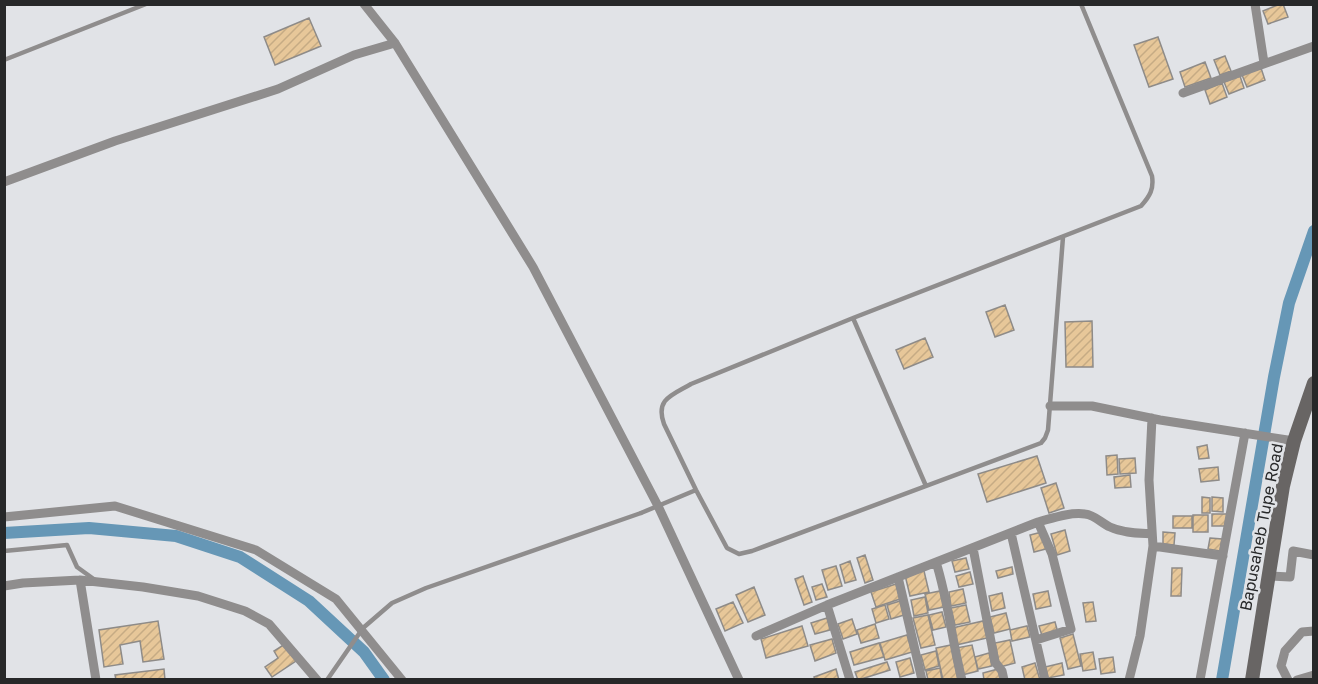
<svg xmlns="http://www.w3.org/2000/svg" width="1318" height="684" viewBox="0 0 1318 684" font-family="'Golos Text',sans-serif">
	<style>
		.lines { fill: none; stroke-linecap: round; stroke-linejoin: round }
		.canal { stroke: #6697b6; stroke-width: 12 }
		.building { fill: url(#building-hatch); stroke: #8e8b88; stroke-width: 1.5 }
		.lane { stroke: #8f8d8d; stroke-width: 4.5 }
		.street { stroke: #8f8d8d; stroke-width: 9 }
		.secondary { stroke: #686564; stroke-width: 14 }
		.lane-bridge { stroke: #8f8d8d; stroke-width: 4.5 }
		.labels { text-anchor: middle; stroke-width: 5; stroke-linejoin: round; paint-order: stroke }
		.street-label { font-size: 16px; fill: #272829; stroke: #e1e3e7 }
	</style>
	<defs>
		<pattern id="building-hatch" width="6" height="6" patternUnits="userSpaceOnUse" patternTransform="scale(1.5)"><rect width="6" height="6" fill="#e7c799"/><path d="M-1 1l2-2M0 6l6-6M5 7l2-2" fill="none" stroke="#c6ab84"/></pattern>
	</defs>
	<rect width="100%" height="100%" fill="#e1e3e7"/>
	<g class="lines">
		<path class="canal" d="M 4,533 L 89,528 L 176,536 L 240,557 L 309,601 L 364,652 L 384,680
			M 1222,680 L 1274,377 L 1289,303 L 1314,231"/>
	</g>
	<path class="building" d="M 1280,4 L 1283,4 L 1288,17 L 1268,24 L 1263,11 Z
		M 309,18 L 321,46 L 275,65 L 264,37 Z
		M 1158,37 L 1173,79 L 1149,87 L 1134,45 Z
		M 1225,56 L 1231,71 L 1220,75 L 1214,60 Z
		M 1205,62 L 1211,78 L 1185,87 L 1180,72 Z
		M 1261,68 L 1265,80 L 1247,87 L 1242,75 Z
		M 1240,76 L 1244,88 L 1229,94 L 1224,82 Z
		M 1222,83 L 1227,97 L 1210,104 L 1205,90 Z
		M 1005,305 L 1014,330 L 995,337 L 986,312 Z
		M 1092,321 L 1093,367 L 1066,367 L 1065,322 Z
		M 925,338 L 933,357 L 904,369 L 896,350 Z
		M 1207,445 L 1209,458 L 1199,459 L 1197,447 Z
		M 1117,455 L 1118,474 L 1107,475 L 1106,456 Z
		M 1037,456 L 1046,483 L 987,502 L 978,474 Z
		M 1135,458 L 1136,473 L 1120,474 L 1119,459 Z
		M 1218,467 L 1219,480 L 1201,482 L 1199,469 Z
		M 1130,475 L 1131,487 L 1115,488 L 1114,477 Z
		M 1056,483 L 1064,508 L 1049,513 L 1041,488 Z
		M 1202,497 L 1210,498 L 1210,513 L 1202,513 Z
		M 1212,497 L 1223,498 L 1223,512 L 1212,511 Z
		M 1212,514 L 1228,514 L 1228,526 L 1212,526 Z
		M 1193,515 L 1208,515 L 1208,532 L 1193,532 Z
		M 1173,516 L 1192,516 L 1192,528 L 1173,528 Z
		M 1065,530 L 1070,551 L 1057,555 L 1051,534 Z
		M 1042,532 L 1046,549 L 1034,552 L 1030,535 Z
		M 1163,532 L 1175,533 L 1174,545 L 1163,544 Z
		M 1210,538 L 1222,539 L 1220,551 L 1208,549 Z
		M 865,555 L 873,580 L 865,583 L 857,558 Z
		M 966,558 L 969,569 L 955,572 L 952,561 Z
		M 850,561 L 856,580 L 845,583 L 840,565 Z
		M 836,566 L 842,586 L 828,590 L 822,570 Z
		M 1012,567 L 1013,574 L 998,578 L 996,571 Z
		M 1172,568 L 1182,568 L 1181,596 L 1171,596 Z
		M 924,571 L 929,592 L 910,596 L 905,575 Z
		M 970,572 L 973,584 L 959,587 L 956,576 Z
		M 803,576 L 812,602 L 804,605 L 795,579 Z
		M 822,584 L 827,597 L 816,600 L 812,587 Z
		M 896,584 L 900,599 L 876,607 L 871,592 Z
		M 754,587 L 765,615 L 748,622 L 736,595 Z
		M 963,589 L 966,603 L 951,606 L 949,592 Z
		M 940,591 L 944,607 L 929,610 L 925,594 Z
		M 1048,591 L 1051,606 L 1036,609 L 1033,594 Z
		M 1002,593 L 1005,608 L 992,611 L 989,596 Z
		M 925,597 L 928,613 L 914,616 L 911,600 Z
		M 900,601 L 904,615 L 891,619 L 887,605 Z
		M 733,602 L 743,623 L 725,631 L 716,609 Z
		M 1093,602 L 1096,621 L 1086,622 L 1083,603 Z
		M 885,605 L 889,619 L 876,623 L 872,609 Z
		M 966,605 L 970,622 L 955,625 L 951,608 Z
		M 942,612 L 946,627 L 933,630 L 929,615 Z
		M 1006,613 L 1010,629 L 994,633 L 990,617 Z
		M 928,615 L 935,645 L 921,648 L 913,618 Z
		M 827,618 L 830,630 L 815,634 L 811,623 Z
		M 852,619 L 857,634 L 843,639 L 838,624 Z
		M 158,621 L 164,659 L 143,662 L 140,641 L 120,645 L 123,664 L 104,667 L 99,630 Z
		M 983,621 L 987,638 L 956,645 L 952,628 Z
		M 1055,622 L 1058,633 L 1042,636 L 1039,626 Z
		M 875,624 L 879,638 L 861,643 L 857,630 Z
		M 802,626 L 808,646 L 766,658 L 761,639 Z
		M 1027,626 L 1030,637 L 1012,641 L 1010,630 Z
		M 1073,634 L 1081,666 L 1068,669 L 1060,638 Z
		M 907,635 L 912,652 L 885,660 L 880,643 Z
		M 832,639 L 836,653 L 815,661 L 810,645 Z
		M 1010,640 L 1015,663 L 1000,667 L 995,643 Z
		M 879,643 L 884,657 L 854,665 L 850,652 Z
		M 285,644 L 296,661 L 272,677 L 265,667 L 278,658 L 274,651 Z
		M 951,645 L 958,680 L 943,680 L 936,648 Z
		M 972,645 L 978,671 L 962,675 L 956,648 Z
		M 936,651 L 939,666 L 925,670 L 921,655 Z
		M 1093,652 L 1096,669 L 1083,671 L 1080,654 Z
		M 989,653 L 992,666 L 978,669 L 975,657 Z
		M 1113,657 L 1115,672 L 1101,674 L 1099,659 Z
		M 910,658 L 914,673 L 900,677 L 896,662 Z
		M 887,662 L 890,670 L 858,680 L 855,672 Z
		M 1035,663 L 1040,680 L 1025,680 L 1022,667 Z
		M 1062,663 L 1064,675 L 1048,678 L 1045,667 Z
		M 940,668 L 942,680 L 928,680 L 926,671 Z
		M 164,669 L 165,680 L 116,680 L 115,675 Z
		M 836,669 L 839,680 L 815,680 L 814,677 Z
		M 998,669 L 1001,680 L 984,680 L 983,673 Z"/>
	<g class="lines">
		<path class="lane" d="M 4,60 L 146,4
			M 1063,237 L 1048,430 L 1045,438 L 1041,443 L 752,551 L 739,554 L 727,548 L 696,490 L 664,424 C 655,399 672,395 691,384 L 853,318 L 1141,206 C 1150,196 1154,189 1152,176 L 1081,4
			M 853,318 L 926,486
			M 641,513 L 696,490
			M 4,551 L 67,545 L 77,567 L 95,580"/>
		<path class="street" d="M 364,4 L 395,43 L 533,267 L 658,506 L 739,680
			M 1255,4 L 1264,63
			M 1183,93 L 1314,46
			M 4,182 L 115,141 L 278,89 L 354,55 L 395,43
			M 1050,406 L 1092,406 L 1160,420 L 1294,441
			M 4,517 L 115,506 L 256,550 L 336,599 L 402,680
			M 1011,533 L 1045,680
			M 1153,546 L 1223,556
			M 973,548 L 995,662 L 1002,671 L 1004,680
			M 936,562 C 948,600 952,641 962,680
			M 1268,576 L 1290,577 L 1293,551 L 1314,555
			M 898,577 L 922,680
			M 80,580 L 96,680
			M 4,586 L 23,583 L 80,580 L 143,587 L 198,596 L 245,611 L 269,624 L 317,680
			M 827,605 L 850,680
			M 756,636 L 827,605 L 1038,522 C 1053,518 1070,512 1085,514 C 1095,515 1101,523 1110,527 C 1123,533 1138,533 1152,534
			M 1036,640 L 1071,629 L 1052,554 L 1038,522
			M 1129,680 L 1140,636 L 1153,546 L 1149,480 L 1152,418
			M 1200,680 L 1245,433
			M 1288,680 L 1281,666 L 1285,651 L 1302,632 L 1314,631
			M 1297,680 L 1314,675"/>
		<path class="secondary" d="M 1252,680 L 1283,486 L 1294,441 L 1314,383"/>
		<path class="lane-bridge" d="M 327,680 L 363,628 L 392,603 L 426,588 L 641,513"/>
	</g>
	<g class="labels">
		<g class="street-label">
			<text transform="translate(1261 527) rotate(-79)" y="6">Bapusaheb Tupe Road</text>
		</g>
	</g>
	<rect width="1318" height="684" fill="none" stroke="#272829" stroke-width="12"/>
</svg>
